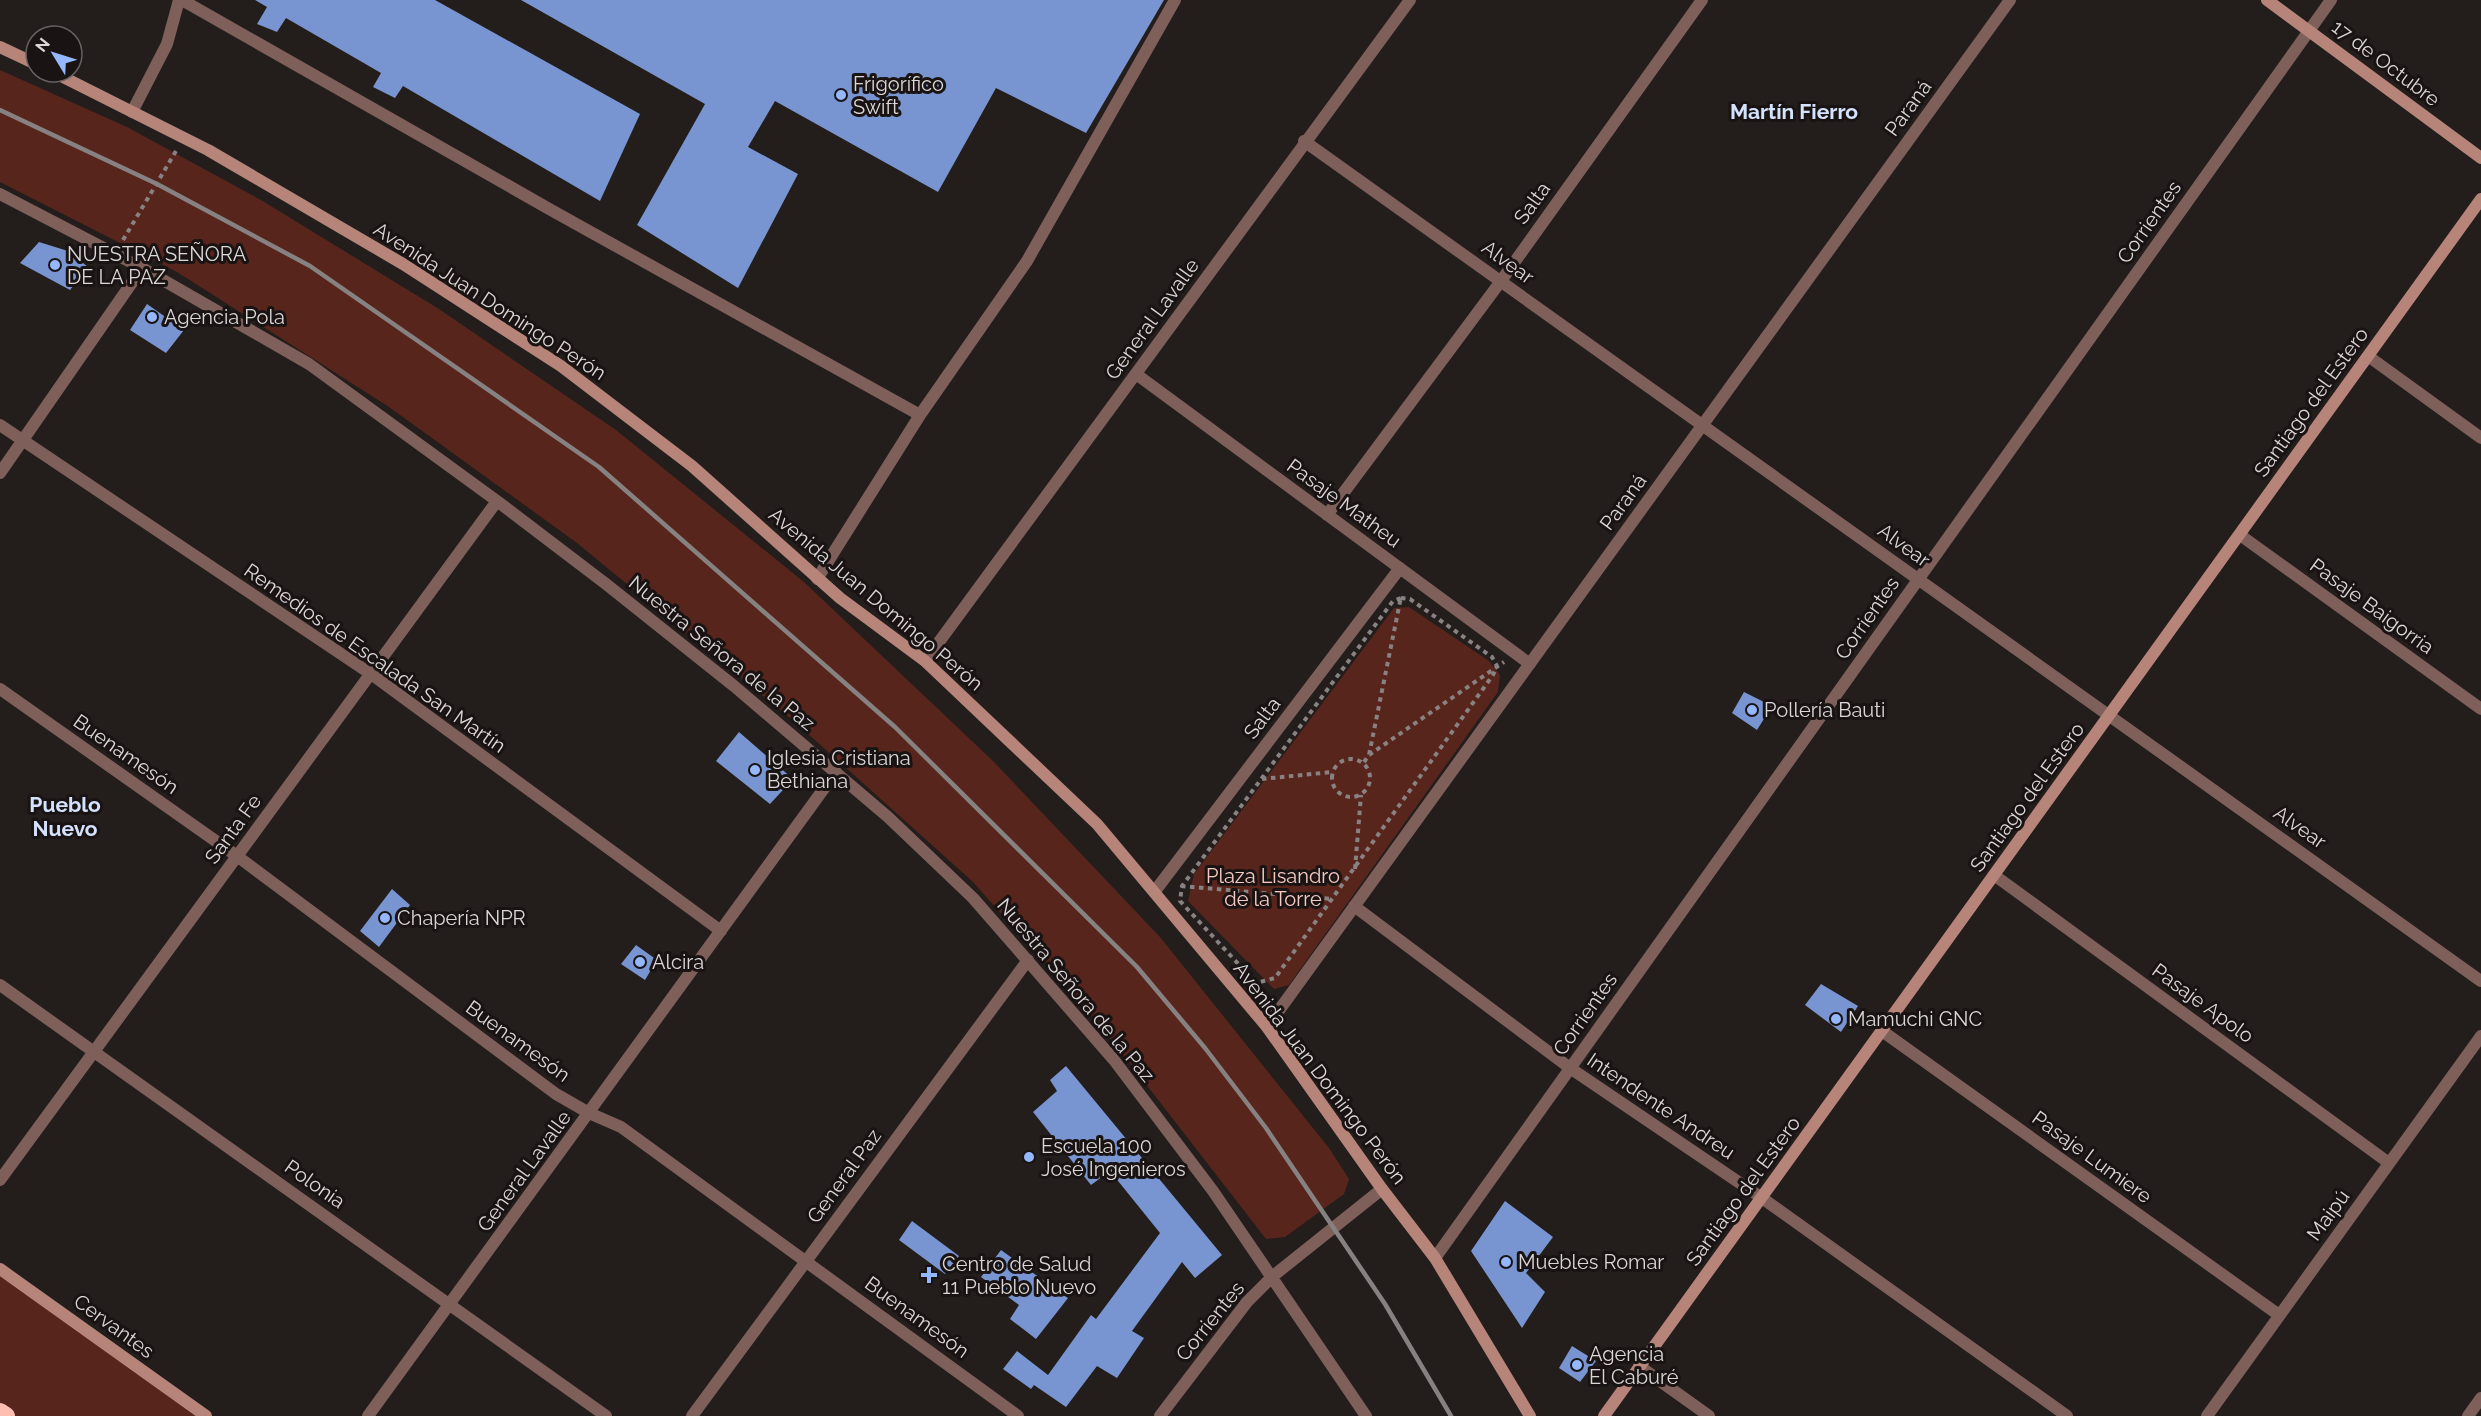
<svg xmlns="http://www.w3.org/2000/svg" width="2481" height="1416" viewBox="0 0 2481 1416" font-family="Raleway,sans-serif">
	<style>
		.green { fill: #58251c }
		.building { fill: #7895d1 }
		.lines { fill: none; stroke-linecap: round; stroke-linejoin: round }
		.path { stroke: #888382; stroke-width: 4; stroke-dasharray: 4.5 4.5; stroke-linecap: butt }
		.lane { stroke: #7f5f59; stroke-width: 12 }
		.street { stroke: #7f5f59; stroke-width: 12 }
		.secondary { stroke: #b68479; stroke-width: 12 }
		.highway { stroke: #febfb1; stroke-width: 18 }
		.rail { stroke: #868281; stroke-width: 4.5 }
		.poi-dot { fill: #95b7fd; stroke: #191413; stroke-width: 2 }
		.labels { text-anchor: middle; stroke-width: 6; stroke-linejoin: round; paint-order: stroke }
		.street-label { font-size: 20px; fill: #dbd7d6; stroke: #191413 }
		.poi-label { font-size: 20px; fill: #dbd7d6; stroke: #191413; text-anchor: start }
		.park-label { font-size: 20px; fill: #f5cac1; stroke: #191413 }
		.neighbourhood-label { font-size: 21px; font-weight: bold; fill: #d5e2fe; stroke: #191413 }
	</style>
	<rect width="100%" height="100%" fill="#231d1c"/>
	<path class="green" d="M 0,70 L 127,127 L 261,200 L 439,309 L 616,430 L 804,582 L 993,761 L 1160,937 L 1329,1148 L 1349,1179 L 1344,1194 L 1285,1237 L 1266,1239 L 1097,1021 L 972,881 L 796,723 L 577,543 L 389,407 L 177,272 L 0,182 Z
		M 1409,607 L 1489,661 L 1500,675 L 1498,692 L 1289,985 L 1274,989 L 1188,901 L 1194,874 L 1394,608 Z
		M 0,1269 L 206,1416 L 0,1416 Z"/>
	<path class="building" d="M 255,0 L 435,0 L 640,114 L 600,201 L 403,86 L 395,98 L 373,87 L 381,73 L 286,18 L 277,32 L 257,24 L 267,7 Z
		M 521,0 L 1164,0 L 1086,133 L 996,88 L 938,192 L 775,101 L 748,147 L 798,174 L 738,288 L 637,225 L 705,104 Z
		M 39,242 L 68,251 L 88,267 L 70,290 L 20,263 Z
		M 147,304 L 184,330 L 166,353 L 130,330 Z
		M 1744,692 L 1772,706 L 1757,730 L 1732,713 Z
		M 739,732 L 793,779 L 770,804 L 716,761 Z
		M 392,889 L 410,905 L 379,947 L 360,931 Z
		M 636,945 L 657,960 L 645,980 L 621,964 Z
		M 1821,984 L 1858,1006 L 1841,1032 L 1805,1005 Z
		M 1066,1066 L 1222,1255 L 1195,1278 L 1182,1262 L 1132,1331 L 1144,1338 L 1117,1378 L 1097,1366 L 1066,1407 L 1034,1385 L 1031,1389 L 1003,1369 L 1017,1351 L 1048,1375 L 1091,1315 L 1096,1319 L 1160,1233 L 1110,1171 L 1091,1185 L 1033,1112 L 1057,1091 L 1050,1080 Z
		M 1505,1201 L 1553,1237 L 1526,1273 L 1545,1292 L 1522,1328 L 1471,1251 Z
		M 912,1221 L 959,1256 L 945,1274 L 899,1240 Z
		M 1001,1250 L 1068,1298 L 1036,1339 L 1010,1319 L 1019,1305 L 981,1277 Z
		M 1572,1346 L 1596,1361 L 1580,1382 L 1559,1368 Z"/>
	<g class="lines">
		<path class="path" d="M 123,240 L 176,151
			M 1401,598 L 1410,599 L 1492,657 L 1497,666 L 1493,675 L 1275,978 L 1256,983 L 1180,901 L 1182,886 L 1393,601 Z
			M 1369,755 L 1504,662
			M1332 778a19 19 0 1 1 38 0a19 19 0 1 1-38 0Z
			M 1364,762 L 1369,755 L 1401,597
			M 1262,779 L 1332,772
			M 1355,869 L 1361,795
			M 1181,886 L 1332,899"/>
		<path class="lane" d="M 182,0 L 551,210 L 920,415
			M 132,112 L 167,44 L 179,0
			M 817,579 L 920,415 L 1027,261 L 1175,0"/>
		<path class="street" d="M 1304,141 L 2481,981
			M 0,194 L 142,268 L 309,364 L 497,501 L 606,584 L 734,686 L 888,817 L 973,898 L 1114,1060 L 1213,1191 L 1366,1416
			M 2368,356 L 2481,438
			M 1136,374 L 1530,664
			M 0,425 L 371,674 L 721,931
			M 0,473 L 142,268
			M 1327,515 L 1501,281 L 1702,0
			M 2240,535 L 2481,709
			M 925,661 L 1410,0
			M 0,689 L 237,856 L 556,1094 L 589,1113 L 621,1127 L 1018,1416
			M 1994,875 L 2389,1163
			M 1155,891 L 1400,568
			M 1354,906 L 1570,1068 L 1762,1198 L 2067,1416
			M 0,985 L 606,1416
			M 1267,1027 L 2010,0
			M 1882,1031 L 2279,1315
			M 0,1180 L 497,501
			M 1435,1258 L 2331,0
			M 1639,1366 L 1709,1416
			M 368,1416 L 836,772
			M 692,1416 L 1028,960
			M 1160,1416 L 1247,1302 L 1273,1276 L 1382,1189
			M 2207,1416 L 2481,1036
			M 2468,1416 L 2481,1398"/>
		<path class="secondary" d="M 2267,0 L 2481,158
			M 0,47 L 36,64
			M 53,72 L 208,150 L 403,264 L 561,366 L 692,466 L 840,598 L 925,661 L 1097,824 L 1267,1027 L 1382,1189 L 1435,1258 L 1530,1416
			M 0,1269 L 206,1416
			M 1604,1416 L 2481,199"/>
		<path class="highway" d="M 0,1412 L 6,1416"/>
		<path class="rail" d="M 0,110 L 157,184 L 310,266 L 599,467 L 895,727 L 1137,967 L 1205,1048 L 1266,1128 L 1385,1304 L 1451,1416"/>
	</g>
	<g class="poi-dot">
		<circle cx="841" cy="95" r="6"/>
		<circle cx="55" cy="265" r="6"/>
		<circle cx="152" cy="317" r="6"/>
		<circle cx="1752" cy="710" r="6"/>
		<circle cx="755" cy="770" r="6"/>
		<circle cx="385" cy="918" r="6"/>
		<circle cx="640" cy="962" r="6"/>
		<circle cx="1836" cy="1019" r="6"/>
		<circle cx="1029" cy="1157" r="6"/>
		<circle cx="1506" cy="1262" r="6"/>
		<path d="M926 1266h6v6h6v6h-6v6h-6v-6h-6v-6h6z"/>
		<circle cx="1577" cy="1365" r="6"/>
	</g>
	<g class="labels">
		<g class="street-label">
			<text transform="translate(2386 63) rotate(37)" y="7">17 de Octubre</text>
			<text transform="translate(1908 108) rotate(-54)" y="7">Paraná</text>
			<text transform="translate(1532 203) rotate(-54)" y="7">Salta</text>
			<text transform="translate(2149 222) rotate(-55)" y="7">Corrientes</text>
			<text transform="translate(1508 262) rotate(36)" y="7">Alvear</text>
			<text transform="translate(490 301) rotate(33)" y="7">Avenida Juan Domingo Perón</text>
			<text transform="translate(1152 319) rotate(-54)" y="7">General Lavalle</text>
			<text transform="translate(2311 402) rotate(-54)" y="7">Santiago del Estero</text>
			<text transform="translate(1623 502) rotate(-54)" y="7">Paraná</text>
			<text transform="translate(1344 503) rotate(36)" y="7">Pasaje Matheu</text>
			<text transform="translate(1904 545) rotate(36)" y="7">Alvear</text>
			<text transform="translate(876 599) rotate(40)" y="7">Avenida Juan Domingo Perón</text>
			<text transform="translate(2372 606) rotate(36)" y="7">Pasaje Baigorria</text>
			<text transform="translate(1867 618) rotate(-55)" y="7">Corrientes</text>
			<text transform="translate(722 653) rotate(39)" y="7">Nuestra Señora de la Paz</text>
			<text transform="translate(375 658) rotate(35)" y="7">Remedios de Escalada San Martín</text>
			<text transform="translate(1262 718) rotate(-53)" y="7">Salta</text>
			<text transform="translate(126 754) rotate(35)" y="7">Buenamesón</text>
			<text transform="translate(2027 797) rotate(-54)" y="7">Santiago del Estero</text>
			<text transform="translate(2300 827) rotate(35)" y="7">Alvear</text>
			<text transform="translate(233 829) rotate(-54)" y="7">Santa Fe</text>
			<text transform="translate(1076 990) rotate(50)" y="7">Nuestra Señora de la Paz</text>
			<text transform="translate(2203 1003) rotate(36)" y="7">Pasaje Apolo</text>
			<text transform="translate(1585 1014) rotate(-55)" y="7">Corrientes</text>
			<text transform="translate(518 1041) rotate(36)" y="7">Buenamesón</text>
			<text transform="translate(1320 1073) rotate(53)" y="7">Avenida Juan Domingo Perón</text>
			<text transform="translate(1661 1106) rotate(34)" y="7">Intendente Andreu</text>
			<text transform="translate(2092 1157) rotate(36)" y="7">Pasaje Lumiere</text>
			<text transform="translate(524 1171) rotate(-54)" y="7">General Lavalle</text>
			<text transform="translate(844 1176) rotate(-54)" y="7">General Paz</text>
			<text transform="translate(315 1184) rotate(35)" y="7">Polonia</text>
			<text transform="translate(1743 1191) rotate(-54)" y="7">Santiago del Estero</text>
			<text transform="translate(2328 1215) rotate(-54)" y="7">Maipú</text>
			<text transform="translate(917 1317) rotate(36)" y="7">Buenamesón</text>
			<text transform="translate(1210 1321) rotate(-51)" y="7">Corrientes</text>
			<text transform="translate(114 1326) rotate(36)" y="7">Cervantes</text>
		</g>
		<g class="poi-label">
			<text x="853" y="91">Frigorífico<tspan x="853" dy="23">Swift</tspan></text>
			<text x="67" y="261">NUESTRA SEÑORA<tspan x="67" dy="23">DE LA PAZ</tspan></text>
			<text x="164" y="324">Agencia Pola</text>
			<text x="1764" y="717">Pollería Bauti</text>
			<text x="767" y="765">Iglesia Cristiana<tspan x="767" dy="23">Bethiana</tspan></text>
			<text x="397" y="925">Chapería NPR</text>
			<text x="652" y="969">Alcira</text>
			<text x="1848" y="1026">Mamuchi GNC</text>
			<text x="1041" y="1153">Escuela 100<tspan x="1041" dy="23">José Ingenieros</tspan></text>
			<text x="1518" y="1269">Muebles Romar</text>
			<text x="942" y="1271">Centro de Salud<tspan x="942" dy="23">11 Pueblo Nuevo</tspan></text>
			<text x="1589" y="1361">Agencia<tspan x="1589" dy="23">El Caburé</tspan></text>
		</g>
		<g class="park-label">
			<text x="1273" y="883">Plaza Lisandro<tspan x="1273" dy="23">de la Torre</tspan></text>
		</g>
		<g class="neighbourhood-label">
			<text x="1794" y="119">Martín Fierro</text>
			<text x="65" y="812">Pueblo<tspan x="65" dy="24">Nuevo</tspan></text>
		</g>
	</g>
	<g transform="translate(54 54) rotate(308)"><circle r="28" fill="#191413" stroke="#676261" stroke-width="1.5"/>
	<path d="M0-4.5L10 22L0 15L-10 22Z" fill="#95b7fd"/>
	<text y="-9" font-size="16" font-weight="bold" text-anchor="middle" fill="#dbd7d6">N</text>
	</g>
</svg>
